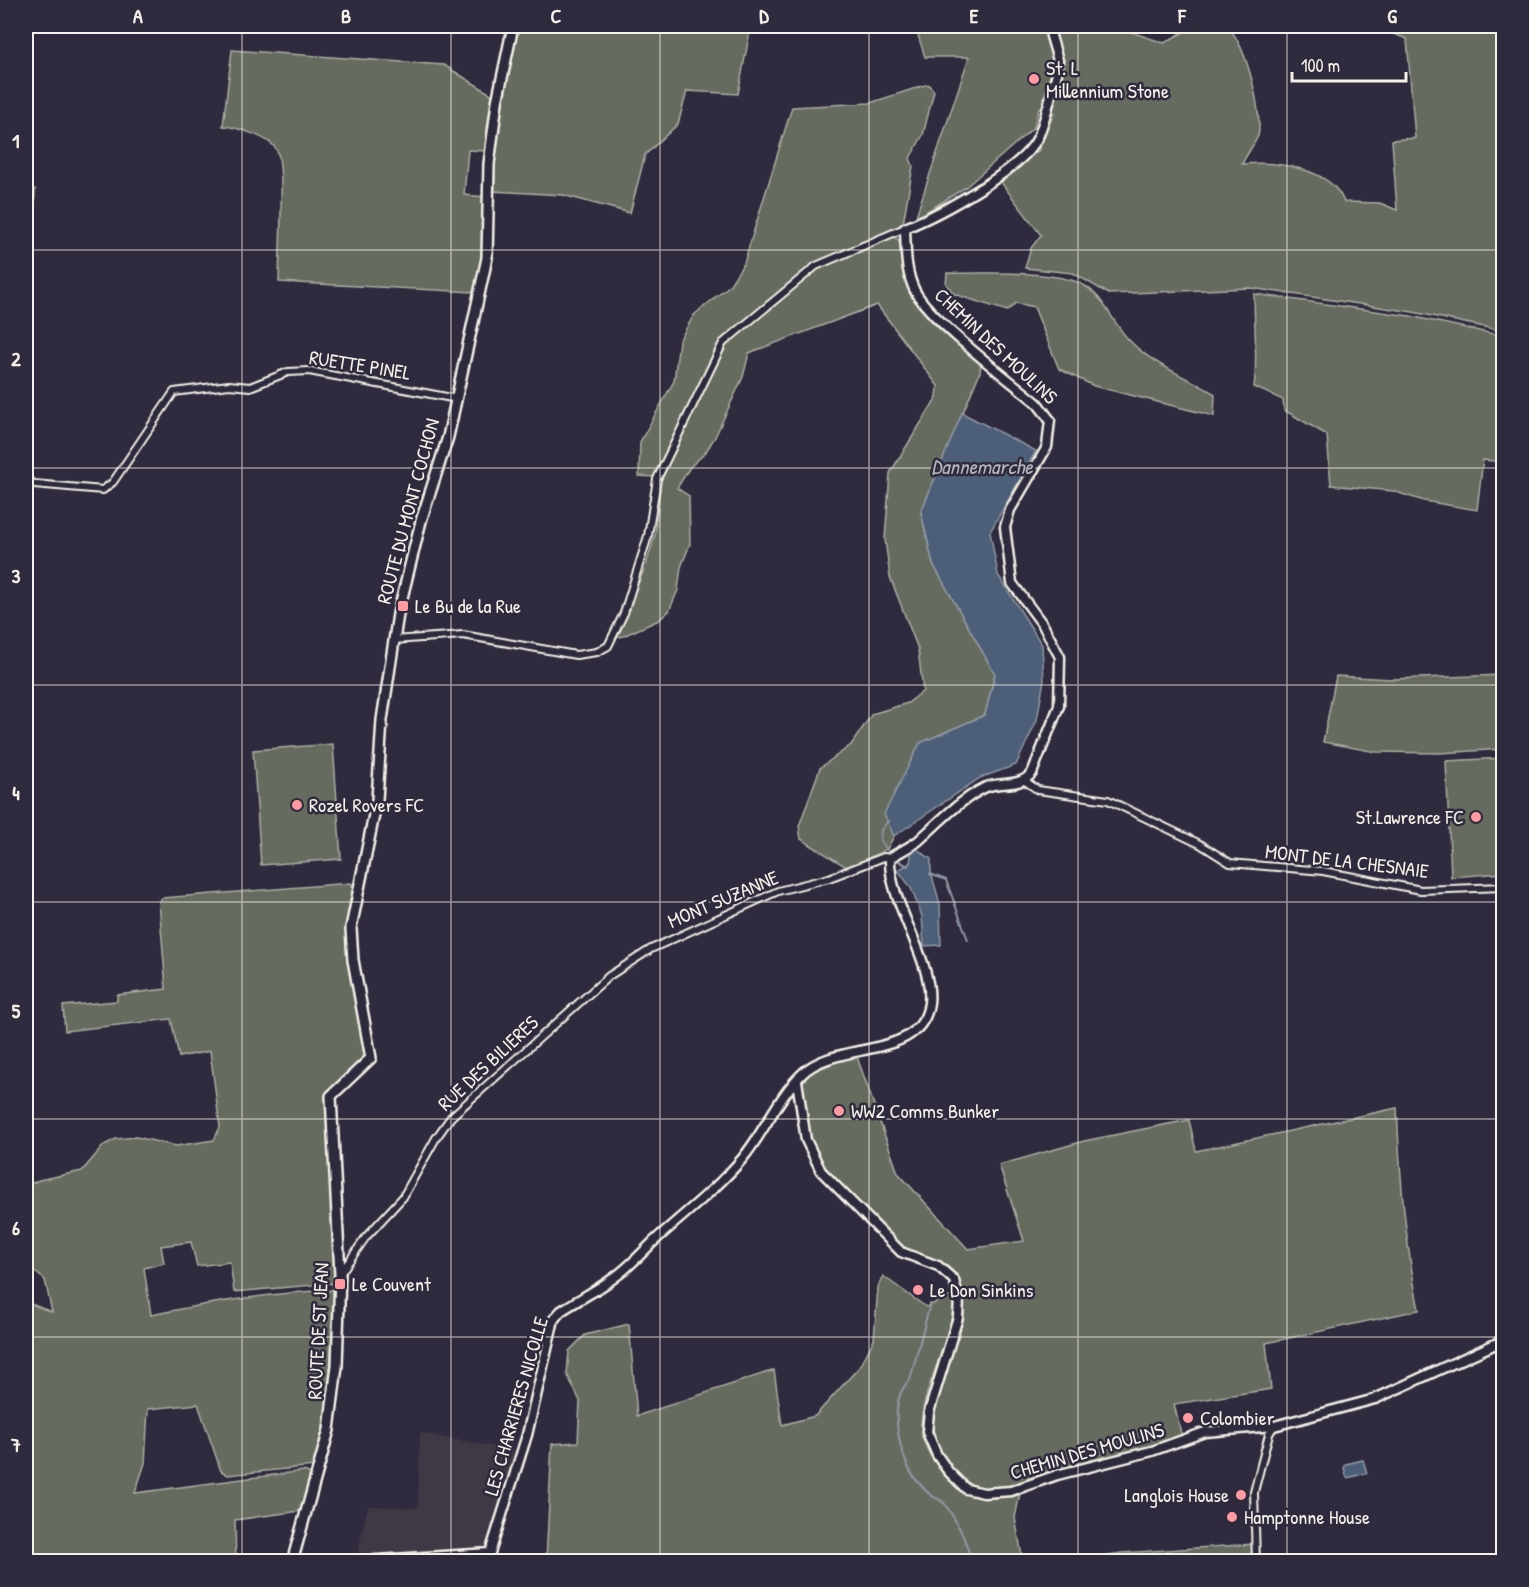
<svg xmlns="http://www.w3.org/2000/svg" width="1529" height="1587" viewBox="0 0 1529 1587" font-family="'Patrick Hand',sans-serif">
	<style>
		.built { fill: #413745 }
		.green { fill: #656c5f; stroke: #acaea4; stroke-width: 1.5 }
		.water { fill: #4e5f78; stroke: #9099a5; stroke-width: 1.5 }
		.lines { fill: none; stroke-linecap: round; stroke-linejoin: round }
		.stream { stroke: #9099a5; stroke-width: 2 }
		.minor-casing { stroke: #f4f1e8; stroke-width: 10 }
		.tertiary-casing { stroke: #f4f1e8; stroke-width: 13 }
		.secondary-casing { stroke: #f4f1e8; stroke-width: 14 }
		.minor { stroke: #2f2a3d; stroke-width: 6 }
		.tertiary { stroke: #2f2a3d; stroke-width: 8 }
		.secondary { stroke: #2f2a3d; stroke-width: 9 }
		.grid { fill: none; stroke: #f4f1e8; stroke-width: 1.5; stroke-opacity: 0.55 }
		.poi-dot { fill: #ff9aa2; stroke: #2f2a3d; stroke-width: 2 }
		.labels { text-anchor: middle; stroke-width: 5; stroke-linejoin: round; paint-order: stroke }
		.poi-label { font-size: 20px; fill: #f4f1e8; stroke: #2f2a3d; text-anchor: start }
		.street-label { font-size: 20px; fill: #f4f1e8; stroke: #2f2a3d }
		.water-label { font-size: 21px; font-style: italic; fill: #b2b7bb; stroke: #2f2a3d }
		.neatline { fill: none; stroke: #f4f1e8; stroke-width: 2 }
		.grid-label { font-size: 20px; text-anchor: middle; font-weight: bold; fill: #f4f1e8 }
	</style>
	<rect width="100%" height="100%" fill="#2f2a3d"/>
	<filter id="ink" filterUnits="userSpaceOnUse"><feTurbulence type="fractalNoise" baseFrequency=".0167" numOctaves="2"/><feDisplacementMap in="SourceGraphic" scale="12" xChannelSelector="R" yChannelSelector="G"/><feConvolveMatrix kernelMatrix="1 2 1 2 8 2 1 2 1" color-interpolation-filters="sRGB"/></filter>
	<g filter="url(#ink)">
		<path class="built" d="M 420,1433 L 518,1451 L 489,1546 L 485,1550 L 357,1556 L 368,1506 L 418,1508 Z"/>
		<path class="green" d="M 517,26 L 618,26 L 673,34 L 676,26 L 751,26 L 738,94 L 687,91 L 678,124 L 645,155 L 630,213 L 563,195 L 492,191 C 494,135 505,81 517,26 Z
			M 915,26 L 1113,26 L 1164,43 C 1182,33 1201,19 1224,26 C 1244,31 1264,117 1258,136 C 1254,145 1246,155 1242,164 C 1274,161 1331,167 1344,202 L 1380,203 L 1397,210 L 1392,140 L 1415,138 L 1407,39 L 1373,26 L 1503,26 L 1503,331 L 1413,312 L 1251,288 L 1109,294 L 1073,273 L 1025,268 L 1031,248 L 1041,235 L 1000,181 L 1039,150 L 1054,113 L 1039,108 L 1034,127 L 966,187 L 915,219 L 969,57 L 925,57 Z
			M 232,50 L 444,65 L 494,96 L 487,151 L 468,150 L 464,195 L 486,197 L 484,250 L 474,292 L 279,282 C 279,258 285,168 277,151 C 271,137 236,127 223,126 Z
			M 928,84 L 934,91 L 923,135 L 910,158 L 913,166 L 903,224 L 814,264 L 721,341 L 655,477 L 639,476 L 640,442 L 674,381 L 679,341 L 694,315 L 729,286 L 744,263 L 792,107 L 870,103 Z
			M 35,189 L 31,336 L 26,336 L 26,190 Z
			M 893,237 L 898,239 C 904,257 904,275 912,293 C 925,322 957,343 981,363 L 980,372 L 921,512 L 933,564 L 995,674 L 985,715 L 920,743 L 885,814 L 894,836 L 887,849 L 848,868 L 801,839 L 799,826 L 820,768 L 851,745 L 872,714 L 908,703 L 923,691 L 918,649 L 890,577 L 885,539 L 890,473 L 937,397 L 938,386 L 877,305 L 749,353 L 743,377 L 715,437 L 705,453 L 690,467 L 677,488 L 689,496 L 690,544 L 681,567 L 678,590 L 669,611 L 659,620 L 621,637 L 617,635 L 646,565 L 655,535 L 661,480 L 726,345 L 817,269 Z
			M 947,273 C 987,274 1032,270 1071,280 C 1103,288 1109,320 1130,341 C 1154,366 1186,376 1215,394 L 1214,416 L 1094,386 L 1059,369 L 1034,307 L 1016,303 L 1007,311 L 954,294 L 946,284 Z
			M 1254,294 L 1410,316 L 1503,336 L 1503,462 L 1483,460 L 1477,510 L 1424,501 L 1393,491 L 1331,485 L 1327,435 L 1284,410 L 1283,400 L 1254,387 C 1258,356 1254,325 1254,294 Z
			M 1503,675 L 1503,749 L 1440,753 L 1376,752 L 1323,742 L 1336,676 L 1392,679 Z
			M 333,744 L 341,859 L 261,865 L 253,750 Z
			M 1503,758 L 1503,873 L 1451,877 L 1446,761 Z
			M 351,883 L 355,890 L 348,930 L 367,1049 L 365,1058 L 327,1097 L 336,1283 L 234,1292 L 230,1262 L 197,1266 L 191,1242 L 161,1246 L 164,1263 L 144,1268 L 151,1315 C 211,1302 270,1293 332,1290 L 336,1293 L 325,1431 L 314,1466 L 228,1475 L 221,1471 L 198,1404 L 148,1409 L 145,1463 L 135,1493 L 304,1471 L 311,1474 L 300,1511 L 235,1520 L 236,1561 L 26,1561 L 26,1302 L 52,1312 L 45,1280 L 26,1265 L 26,1186 L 39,1180 L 82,1171 L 104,1145 L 116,1139 L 136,1137 L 176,1146 L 214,1140 L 220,1127 L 210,1051 L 179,1057 L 171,1019 L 65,1031 L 63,1006 L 117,1001 L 117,995 L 166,989 L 159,901 L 162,898 Z
			M 856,1054 L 898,1173 L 968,1249 L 1024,1241 L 999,1165 L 1084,1141 L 1189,1120 L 1196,1151 L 1397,1108 C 1400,1177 1405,1242 1419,1310 L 1266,1343 L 1271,1389 L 1174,1404 L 1182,1437 L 1007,1488 C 998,1488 986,1490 978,1487 C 948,1477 932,1444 932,1415 L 962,1299 L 960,1284 L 950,1271 L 899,1244 L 825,1167 L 809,1136 L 801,1082 L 804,1075 Z
			M 883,1276 L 926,1307 L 954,1295 C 954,1340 925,1379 921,1423 C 919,1439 932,1461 943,1472 C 971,1504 981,1498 1020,1493 L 1015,1518 L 1023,1561 L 546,1562 L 552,1444 L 578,1442 L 580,1401 L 567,1374 L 569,1351 L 585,1335 L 629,1324 L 637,1416 L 774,1370 L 782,1425 L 815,1416 L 861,1365 L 874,1339 L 878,1287 Z
			M 1254,1544 L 1253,1561 L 1058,1562 L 1122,1553 Z"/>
		<path class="water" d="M 962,413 L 1036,451 L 990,532 L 998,575 L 1042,645 L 1044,680 L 1037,720 L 1016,765 L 980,778 L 894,836 L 884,814 L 920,743 L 985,715 L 995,674 L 933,564 L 921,512 Z
			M 917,849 L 931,859 L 931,872 L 940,904 L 941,945 L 924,946 L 922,916 L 911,888 L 898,870 L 910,863 L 912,850 Z
			M 1363,1460 L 1367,1473 L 1347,1478 L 1344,1468 L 1346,1464 Z"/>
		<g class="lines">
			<path class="stream" d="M 888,821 L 881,830 L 880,840 L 888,851
				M 897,860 L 908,866
				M 930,874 L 946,880 L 968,940
				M 930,1304 L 910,1380 C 886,1401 899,1458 916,1480 C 920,1484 927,1493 932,1496 C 937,1499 940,1499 944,1503 C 957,1521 967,1540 971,1562"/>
			<defs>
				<path id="minor" d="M 26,479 L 34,484 L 103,490 L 113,482 L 174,392 L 229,385 L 250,387 L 288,372 L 309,371 L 457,399
					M 394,640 L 463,635 L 576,655 L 597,652 L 608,646 L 624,613 L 648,536 L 657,479 L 723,343 L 816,266 L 905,228
					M 1025,781 L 1038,790 L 1108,800 L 1200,844 L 1230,863 L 1323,871 L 1421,890 L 1504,887
					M 340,1274 L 366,1237 L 403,1197 L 436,1138 L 451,1117 L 609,976 L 651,949 L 778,891 L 829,878 L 884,857 L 890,858
					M 1256,1562 L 1254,1492 L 1269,1434 L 1274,1426"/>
				<path id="tertiary" d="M 797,1081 L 806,1140 L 821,1171 L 901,1252 L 938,1266 L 954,1280 L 959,1300 L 958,1317 L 929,1412 L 927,1432 L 937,1455 L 948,1471 L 966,1489 L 984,1493 L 1011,1491 L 1057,1475 L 1152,1451 L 1205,1432 L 1274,1426 L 1375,1399 L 1504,1340
					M 345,1562 L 490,1553 L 527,1435 L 554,1319 L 561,1311 C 579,1299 598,1290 615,1277 C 629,1267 640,1255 652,1243 C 682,1215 715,1191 742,1159 C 764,1133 777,1098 802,1074 C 835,1040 922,1061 929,1003 C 934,961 888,902 890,858 C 899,852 910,847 918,841 C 938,823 960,800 984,788 C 1001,780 1018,789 1032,773 L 1059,706 L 1060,657 L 1043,625 L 1012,583 L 1005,527 L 1010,510 L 1047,447 L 1050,420 L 1037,403 C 1008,379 930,320 915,291 C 905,271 906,250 905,228 C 938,215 1024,169 1038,137 C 1047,116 1051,92 1058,70 L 1058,60 L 1048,26"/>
				<path id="secondary" d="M 292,1562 L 329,1430 L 337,1366 L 340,1274 L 331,1096 L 371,1058 L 353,960 L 351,928 L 377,800 L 382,720 L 398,614 L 421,521 L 448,437 L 487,258 L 489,164 L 497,102 L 513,26"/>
			</defs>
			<use href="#minor" class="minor-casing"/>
			<use href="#tertiary" class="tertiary-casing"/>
			<use href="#secondary" class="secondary-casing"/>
			<use href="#minor" class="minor"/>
			<use href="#tertiary" class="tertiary"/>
			<use href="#secondary" class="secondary"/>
		</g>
	</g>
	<path class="grid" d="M 242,26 L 242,1562M 451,26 L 451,1562M 660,26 L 660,1562M 869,26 L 869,1562M 1078,26 L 1078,1562M 1287,26 L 1287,1562M 26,250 L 1504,250M 26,468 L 1504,468M 26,685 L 1504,685M 26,902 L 1504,902M 26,1119 L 1504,1119M 26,1337 L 1504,1337"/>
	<g class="poi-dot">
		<circle cx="1034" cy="79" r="6"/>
		<rect x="397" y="600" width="12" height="12" rx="3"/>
		<circle cx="297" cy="805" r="6"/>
		<circle cx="1476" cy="817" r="6"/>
		<circle cx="839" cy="1111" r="6"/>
		<rect x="334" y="1278" width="12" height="12" rx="3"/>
		<circle cx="918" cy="1290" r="6"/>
		<circle cx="1188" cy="1418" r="6"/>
		<circle cx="1241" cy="1495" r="6"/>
		<circle cx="1232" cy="1517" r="6"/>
	</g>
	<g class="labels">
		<g class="poi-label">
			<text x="1046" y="75">St. L<tspan x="1046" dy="23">Millennium Stone</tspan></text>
			<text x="415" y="613">Le Bu de la Rue</text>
			<text x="309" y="812">Rozel Rovers FC</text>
			<text x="1464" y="824" text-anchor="end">St.Lawrence FC</text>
			<text x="851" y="1118">WW2 Comms Bunker</text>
			<text x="352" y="1291">Le Couvent</text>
			<text x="930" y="1297">Le Don Sinkins</text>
			<text x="1200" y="1425">Colombier</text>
			<text x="1229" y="1502" text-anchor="end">Langlois House</text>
			<text x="1244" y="1524">Hamptonne House</text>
		</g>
		<g class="street-label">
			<text transform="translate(996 346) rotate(43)" y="7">CHEMIN DES MOULINS</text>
			<text transform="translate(360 365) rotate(9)" y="7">RUETTE PINEL</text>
			<text transform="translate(408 511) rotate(-75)" y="7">ROUTE DU MONT COCHON</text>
			<text transform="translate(1347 861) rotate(7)" y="7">MONT DE LA CHESNAIE</text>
			<text transform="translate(723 899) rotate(-23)" y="7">MONT SUZANNE</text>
			<text transform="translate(488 1063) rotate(-43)" y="7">RUE DES BILIERES</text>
			<text transform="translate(318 1331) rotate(-87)" y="7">ROUTE DE ST JEAN</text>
			<text transform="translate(516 1406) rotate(-74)" y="7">LES CHARRIERES NICOLLE</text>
			<text transform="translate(1087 1451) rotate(-16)" y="7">CHEMIN DES MOULINS</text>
		</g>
		<g class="water-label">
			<text x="982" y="474">Dannemarche</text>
		</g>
	</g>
	<rect width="1529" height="1587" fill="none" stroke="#2f2a3d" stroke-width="66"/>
	<path d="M1292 72v9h114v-9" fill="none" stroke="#f4f1e8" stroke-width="3"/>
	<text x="1301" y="72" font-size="18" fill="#f4f1e8" stroke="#2f2a3d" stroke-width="4.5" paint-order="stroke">100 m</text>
	<rect x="33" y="33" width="1463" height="1521" class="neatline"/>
	<g class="grid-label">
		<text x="138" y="23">A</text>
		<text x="346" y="23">B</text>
		<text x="556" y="23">C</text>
		<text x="764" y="23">D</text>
		<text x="974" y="23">E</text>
		<text x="1182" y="23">F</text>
		<text x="1392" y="23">G</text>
		<text x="16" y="148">1</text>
		<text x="16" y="366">2</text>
		<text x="16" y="583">3</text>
		<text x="16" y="800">4</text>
		<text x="16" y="1018">5</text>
		<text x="16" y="1235">6</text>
		<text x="16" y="1452">7</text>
	</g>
</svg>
